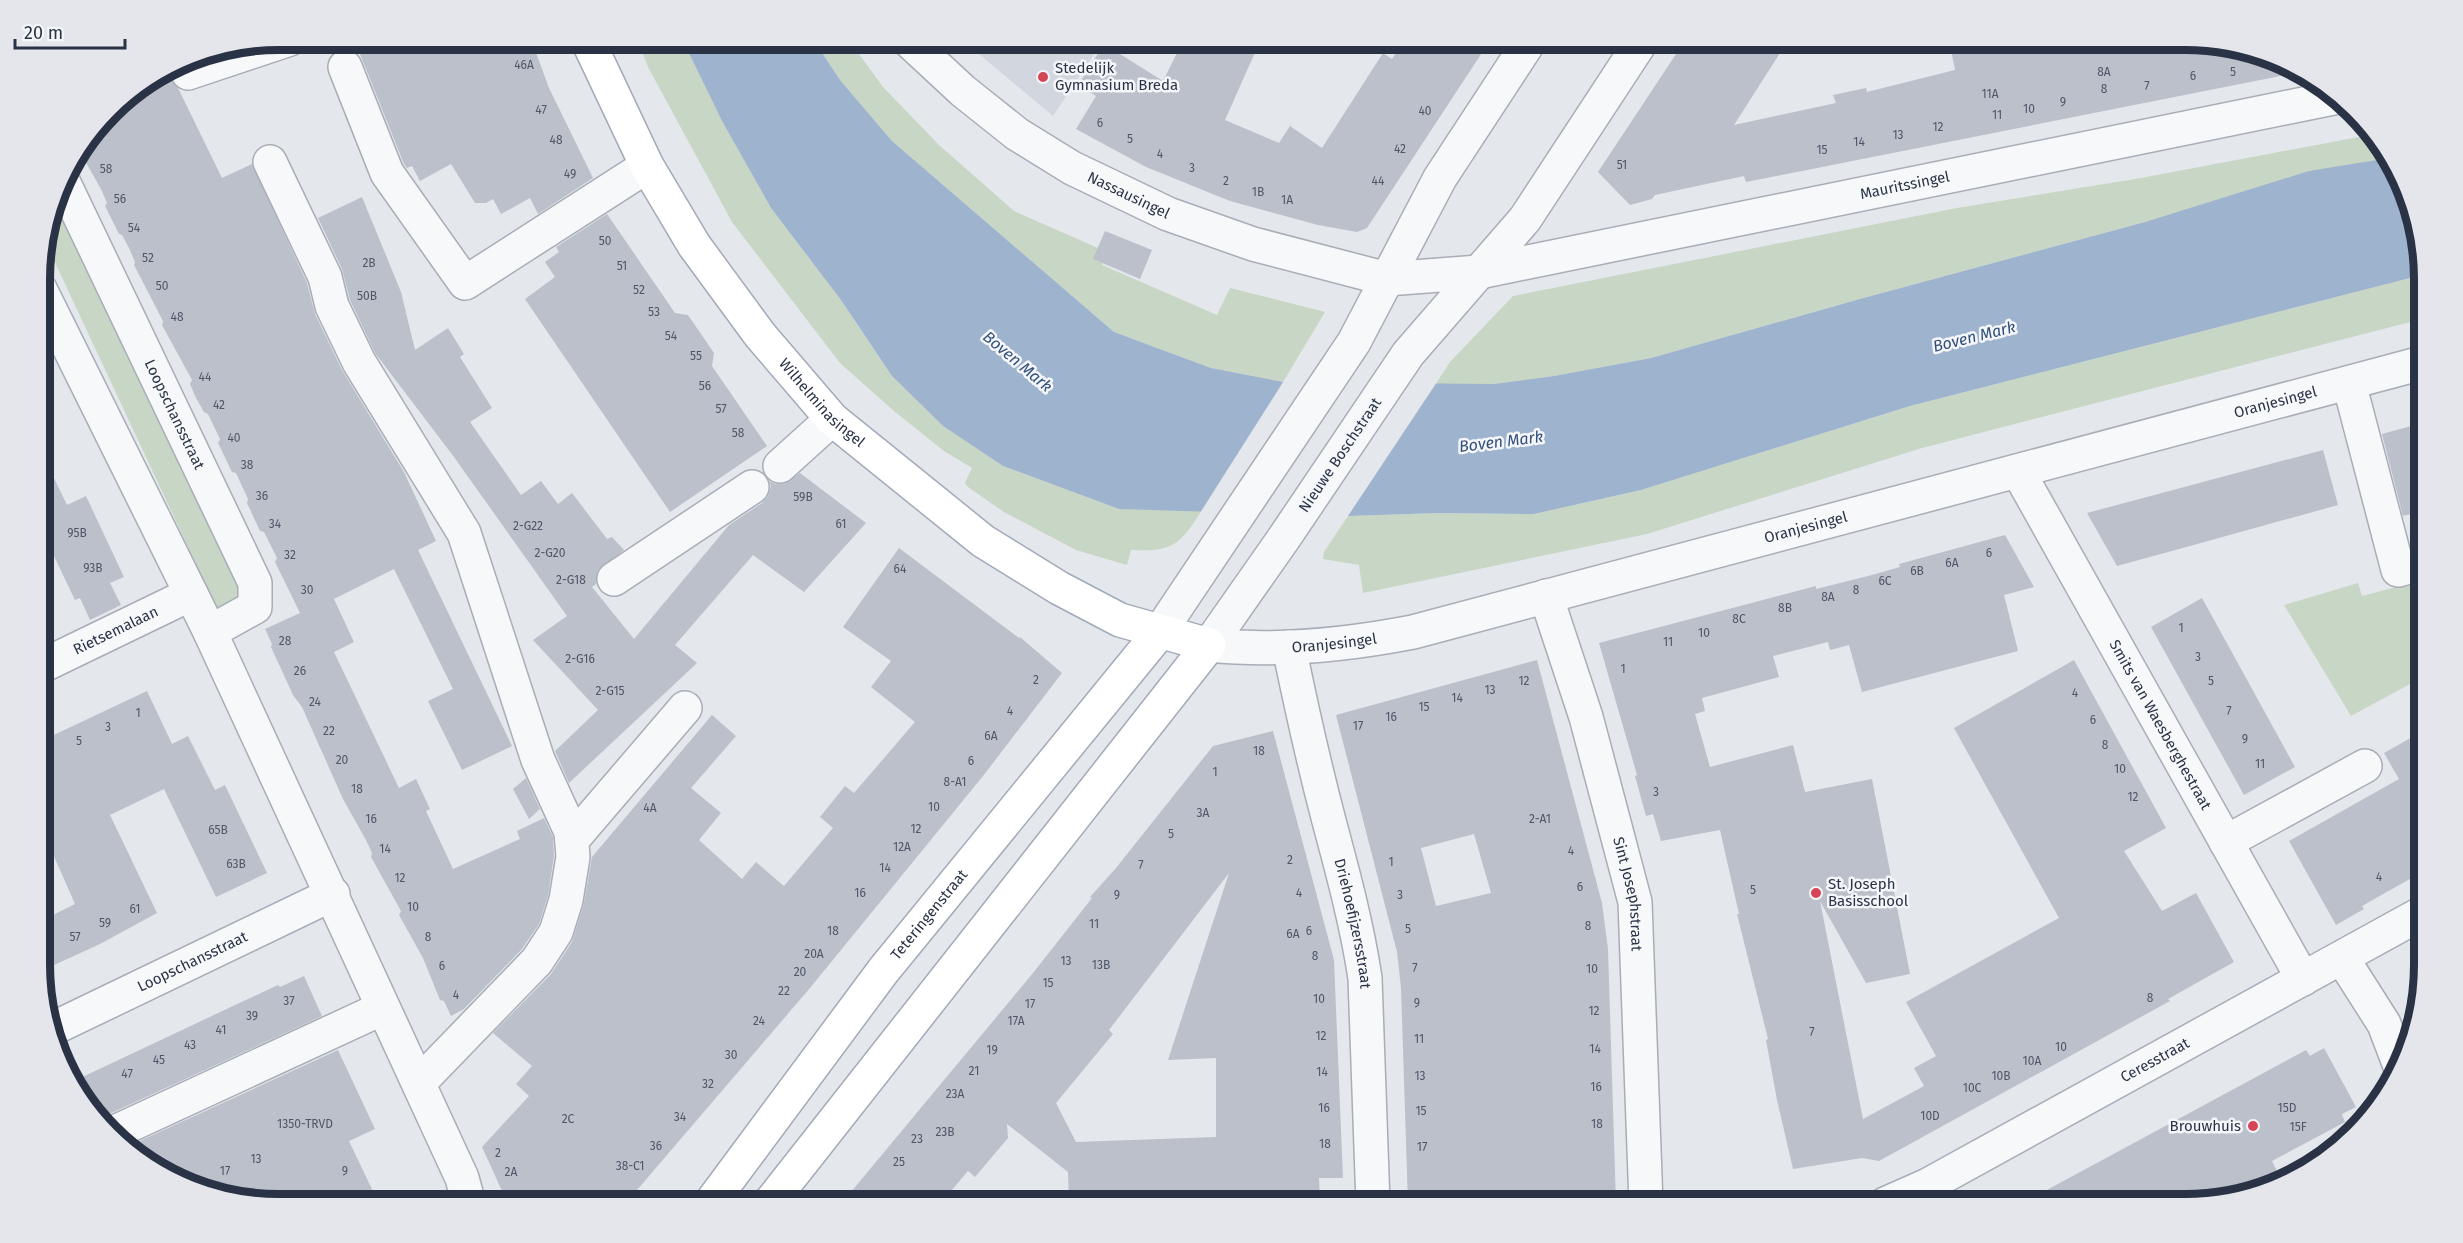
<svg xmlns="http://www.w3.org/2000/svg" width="2463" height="1243" viewBox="0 0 2463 1243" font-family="'Fira Sans',sans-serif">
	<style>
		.built { fill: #d2d6de }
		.green { fill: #c8d6c5 }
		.water { fill: #9eb3cd }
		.pier { fill: #e4e7ec }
		.building { fill: #bbc0ca; fill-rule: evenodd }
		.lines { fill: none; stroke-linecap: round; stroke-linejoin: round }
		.minor-casing { stroke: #a8adb7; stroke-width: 36 }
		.major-casing { stroke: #a2aab9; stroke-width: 36 }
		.minor { stroke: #f7f8fa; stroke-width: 33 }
		.major { stroke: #fff; stroke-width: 33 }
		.poi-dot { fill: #d44655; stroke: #f4f6f9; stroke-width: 2 }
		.labels { text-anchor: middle; stroke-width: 5; stroke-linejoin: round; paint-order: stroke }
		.number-label { font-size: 12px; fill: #4e5667 }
		.poi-label { font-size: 15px; fill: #2a3346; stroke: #f4f6f9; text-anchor: start }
		.street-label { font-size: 15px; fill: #2a3346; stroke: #f4f6f9 }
		.water-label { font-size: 16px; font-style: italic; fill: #32507c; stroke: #f4f6f9 }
		.rim { fill: none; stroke: #2a3346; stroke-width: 8 }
	</style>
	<rect width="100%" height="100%" fill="#e4e7ec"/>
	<path class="built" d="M 961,39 L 1104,39 L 1053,116 Z"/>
	<path class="green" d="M 637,39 L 682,39 L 722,121 L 771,208 L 841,300 L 892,376 L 943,426 L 1003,466 L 1119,509 L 1202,510 C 1180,545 1173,552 1131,550 L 1127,565 L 1076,550 L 1004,512 L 968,487 L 965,483 L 972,468 L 944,451 L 894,411 L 840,363 L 732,222 L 648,67 Z
		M 813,39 L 848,39 L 883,87 L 939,145 L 1014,211 L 1107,252 L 1102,265 L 1217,315 L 1230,288 L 1325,312 L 1283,382 L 1211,368 L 1114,332 L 892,141 L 840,80 Z
		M 2375,134 L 2389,158 L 2309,172 L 2145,222 L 1860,299 L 1651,358 L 1554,376 L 1494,384 L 1435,385 L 1450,362 L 1513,296 L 1957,208 L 2141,178 Z
		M 58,194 L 244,576 L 239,599 L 217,609 L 45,241 Z
		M 2422,275 L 2422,319 L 1922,448 L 1647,534 L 1363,593 L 1359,565 L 1323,559 L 1324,552 L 1348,516 L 1438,513 L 1534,514 L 1641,490 L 1910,406 Z
		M 2423,580 L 2423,677 L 2351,716 L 2284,605 L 2358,583 L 2362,596 Z"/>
	<path class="water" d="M 682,39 L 813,39 L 840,80 L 892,141 L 1114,332 L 1211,368 L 1283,382 L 1494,384 L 1554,376 L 1651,358 L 1860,299 L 2145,222 L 2309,171 L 2389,158 L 2406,187 L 2422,247 L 2422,275 L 1910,406 L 1641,490 L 1534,514 L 1438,513 L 1348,516 L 1119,509 L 1003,466 L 943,426 L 892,376 L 841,300 L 771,208 L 722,121 Z"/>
	<path class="pier" d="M 1285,379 L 1437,382 L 1346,519 L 1200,513 Z"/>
	<path class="building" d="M 354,39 L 531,39 L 549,88 L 593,178 L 538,214 L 530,198 L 501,214 L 493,199 L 486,203 L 475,203 L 451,164 L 420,181 L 412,166 L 407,168 L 404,164 Z
		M 1184,39 L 1261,39 L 1225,120 L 1279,143 L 1290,126 L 1322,148 L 1383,53 L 1392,59 L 1405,39 L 1491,39 L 1367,228 L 1357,232 L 1318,225 L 1230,201 L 1146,167 L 1076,129 L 1096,96 L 1078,85 L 1104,44 L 1163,81 Z
		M 1686,39 L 1789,39 L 1734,125 L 1836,103 L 1833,95 L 1866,88 L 1867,92 L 1955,70 L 1949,39 L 1997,39 L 1999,50 L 2052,39 L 2185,39 L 2290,64 L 2301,72 L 1746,182 L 1744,176 L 1655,195 L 1652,199 L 1630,205 L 1598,172 Z
		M 168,69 L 170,79 L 178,88 L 222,178 L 252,164 L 307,283 L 315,314 L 342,370 L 404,472 L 436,541 L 418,550 L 512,746 L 462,770 L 428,701 L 453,689 L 394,569 L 334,599 L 354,642 L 334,652 L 399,788 L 416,779 L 430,809 L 426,811 L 453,869 L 520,839 L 517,831 L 544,818 L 553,837 L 554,856 L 548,896 L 539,924 L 522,949 L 464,1009 L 451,1016 L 444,1001 L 440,1000 L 423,958 L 399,915 L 401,911 L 371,857 L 372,853 L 366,840 L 343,799 L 302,707 L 293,695 L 271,647 L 272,644 L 265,629 L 300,613 L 275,562 L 277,558 L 264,532 L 260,531 L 247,503 L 248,499 L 236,473 L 232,472 L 218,443 L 220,439 L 208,414 L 204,412 L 196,398 L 190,384 L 192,380 L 162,325 L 163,321 L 134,265 L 135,262 L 129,248 L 122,235 L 119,234 L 105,206 L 107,203 L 101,189 L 80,152 L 120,99 Z
		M 362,197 L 401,292 L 415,350 L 448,328 L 464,354 L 460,357 L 492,408 L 470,422 L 521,495 L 541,481 L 558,504 L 572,493 L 607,539 L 612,537 L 624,550 L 598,570 L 596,584 L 592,587 L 634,639 L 729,525 L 762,503 L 768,496 L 771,486 L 769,481 L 775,484 L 784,484 L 800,473 L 866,523 L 804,592 L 753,555 L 675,645 L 697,663 L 569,783 L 555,751 L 598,710 L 533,640 L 567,616 L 454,457 L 375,353 L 350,300 L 342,269 L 318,218 Z
		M 607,214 L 675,313 L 688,315 L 714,353 L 712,366 L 767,446 L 670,512 L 525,299 L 555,277 L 545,262 L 559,252 L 556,247 Z
		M 1105,231 L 1152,250 L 1140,279 L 1093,259 Z
		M 2422,423 L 2423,511 L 2403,516 L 2382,434 Z
		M 40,449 L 67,505 L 86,496 L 124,577 L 110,583 L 121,605 L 90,620 L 80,598 L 75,600 L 40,527 Z
		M 2323,450 L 2338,505 L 2190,546 L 2117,566 L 2087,513 Z
		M 2005,535 L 2034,587 L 2004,595 L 2018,651 L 1862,692 L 1849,645 L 1830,650 L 1828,642 L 1773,656 L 1779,677 L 1702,698 L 1705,711 L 1695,714 L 1710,767 L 1793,745 L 1805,792 L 1872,779 L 1910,974 L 1866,983 L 1820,901 L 1863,1119 L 1924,1086 L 1914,1068 L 1936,1056 L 1906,1002 L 2059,918 L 1954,728 L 2074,660 L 2166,828 L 2124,851 L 2162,911 L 2196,893 L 2234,962 L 2168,999 L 2170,1001 L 1879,1161 L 1862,1158 L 1793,1169 L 1777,1100 L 1766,1040 L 1768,1039 L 1737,914 L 1739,914 L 1720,830 L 1661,841 L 1653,814 L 1646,816 L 1635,776 L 1637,775 L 1599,643 L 1816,586 L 1816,589 L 1872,575 L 1900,567 L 1899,564 Z
		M 899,548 L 1019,638 L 1020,637 L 1062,673 L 983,776 L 810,988 L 625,1204 L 508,1204 L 482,1147 L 529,1096 L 516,1084 L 532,1066 L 493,1033 L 551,974 L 572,942 L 584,903 L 592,857 L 712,715 L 736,736 L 691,788 L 721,813 L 699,840 L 742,879 L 756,862 L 784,886 L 833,828 L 820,817 L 845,786 L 854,793 L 915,722 L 871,687 L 891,661 L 843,627 Z
		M 2202,598 L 2295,767 L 2244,795 L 2151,627 Z
		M 1537,660 L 1602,903 L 1608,949 L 1616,1204 L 1408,1204 L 1401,988 L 1397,952 L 1336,715 ZM 1474,834 L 1491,893 L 1436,906 L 1421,848 Z
		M 147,691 L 172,744 L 188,736 L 215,790 L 225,785 L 267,873 L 216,897 L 164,789 L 110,815 L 157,913 L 100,944 L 41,971 L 41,921 L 75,904 L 49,845 L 41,849 L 41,741 Z
		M 1273,731 L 1334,960 L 1343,1178 L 1319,1178 L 1320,1204 L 1069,1204 L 1068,1172 L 1007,1124 L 1008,1138 L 975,1177 L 968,1171 L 940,1204 L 841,1204 L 1033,973 L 1092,898 L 1090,897 L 1116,868 L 1213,746 ZM 1229,873 L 1168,1060 L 1216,1058 L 1216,1137 L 1076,1142 L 1056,1103 L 1113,1034 L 1109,1030 Z
		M 2423,731 L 2424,871 L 2362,906 L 2364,909 L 2336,925 L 2289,841 L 2399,779 L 2384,753 Z
		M 526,778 L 540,809 L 529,819 L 513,789 Z
		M 304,976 L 322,1016 L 107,1115 L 101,1120 L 88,1110 L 74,1085 L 77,1083 L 76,1080 L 233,1006 L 278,985 L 280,987 Z
		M 2324,1048 L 2356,1107 L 2342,1114 L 2345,1122 L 2272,1161 L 2282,1181 L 2261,1191 L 2200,1204 L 2021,1204 L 2306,1050 L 2310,1056 Z
		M 338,1050 L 375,1129 L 349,1141 L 379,1204 L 278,1204 L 174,1180 L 131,1145 Z"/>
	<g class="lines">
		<defs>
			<g id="minor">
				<path id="s1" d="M 907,39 L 963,91 L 1017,134 L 1072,168 L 1168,214 L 1253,244 L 1387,279 L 1479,272 L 2333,98"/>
				<path id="s2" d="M 1643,39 L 1525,219 L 1408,354 L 1284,538 L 1209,645 C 1277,652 1346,645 1413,632 L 2422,363"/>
				<path d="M 345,67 L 387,173 L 465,283 L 647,166"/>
				<path d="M 188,73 L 290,39"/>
				<path d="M 270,162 L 325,277 L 332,306 L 359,362 L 464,533 L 538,760 L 571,832 L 573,857 L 566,900 L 556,932 L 537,961 L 419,1083"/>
				<path id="s3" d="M 62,179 L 255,583 L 255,607 L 210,632"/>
				<path d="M 40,289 L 210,632 L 462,1178 L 469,1204"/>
				<path d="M 2349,383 L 2398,570 L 2423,563"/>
				<path d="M 780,466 L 832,419"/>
				<path id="s4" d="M 2018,471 L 2303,979"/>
				<path d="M 614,579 L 752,487"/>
				<path id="s5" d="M 1546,596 L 1586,717 L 1635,902 L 1646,1204"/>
				<path d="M 1159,633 L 1354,342 L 1440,178 L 1531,39"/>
				<path id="s6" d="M 1289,647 C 1301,706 1314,764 1329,821 C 1343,873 1357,925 1365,978 L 1373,1204"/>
				<path id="s7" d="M 40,667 L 191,594"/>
				<path d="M 572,840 L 685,708"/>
				<path d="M 2226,842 L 2365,766"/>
				<path d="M 2342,958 L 2384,1024 L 2400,1066"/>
				<path id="s8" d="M 50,1030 L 333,894"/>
				<path d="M 115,1132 L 383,1008"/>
				<path id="s9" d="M 1885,1204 L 1928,1185 L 2424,912"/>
			</g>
			<g id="major">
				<path id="s10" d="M 587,39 L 647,166 L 694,245 L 760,335 L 832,419 L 983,541 L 1059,588 L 1120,620 L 1209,645 L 769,1204"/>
				<path id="s11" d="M 710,1204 L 883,971 L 1159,633"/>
			</g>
		</defs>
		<use href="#minor" class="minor-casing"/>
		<use href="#major" class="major-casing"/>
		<use href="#minor" class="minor"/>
		<use href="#major" class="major"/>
	</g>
	<g class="poi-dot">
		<circle cx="1043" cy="77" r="6"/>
		<circle cx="1816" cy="893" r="6"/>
		<circle cx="2253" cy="1126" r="6"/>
	</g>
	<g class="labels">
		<g class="number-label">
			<text x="524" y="69">46A</text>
			<text x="2104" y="76">8A</text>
			<text x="2233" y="76">5</text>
			<text x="2193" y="80">6</text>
			<text x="2147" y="90">7</text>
			<text x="2104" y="93">8</text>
			<text x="1990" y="98">11A</text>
			<text x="2063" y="106">9</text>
			<text x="2029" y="113">10</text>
			<text x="541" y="114">47</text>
			<text x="1425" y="115">40</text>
			<text x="1997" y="119">11</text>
			<text x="1100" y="127">6</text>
			<text x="1938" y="131">12</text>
			<text x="1898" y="139">13</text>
			<text x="1130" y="143">5</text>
			<text x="556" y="144">48</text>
			<text x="1859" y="146">14</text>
			<text x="1400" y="153">42</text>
			<text x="1822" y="154">15</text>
			<text x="1160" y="158">4</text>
			<text x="1622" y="169">51</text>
			<text x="1192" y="172">3</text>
			<text x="106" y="173">58</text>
			<text x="570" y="178">49</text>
			<text x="1226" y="185">2</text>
			<text x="1378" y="185">44</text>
			<text x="1258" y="196">1B</text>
			<text x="120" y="203">56</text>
			<text x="1287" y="204">1A</text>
			<text x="134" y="232">54</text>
			<text x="605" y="245">50</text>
			<text x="148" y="262">52</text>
			<text x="369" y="267">2B</text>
			<text x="622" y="270">51</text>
			<text x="162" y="290">50</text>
			<text x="639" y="294">52</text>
			<text x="367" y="300">50B</text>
			<text x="654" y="316">53</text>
			<text x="177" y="321">48</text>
			<text x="671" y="340">54</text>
			<text x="696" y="360">55</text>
			<text x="205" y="381">44</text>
			<text x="705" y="390">56</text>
			<text x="219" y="409">42</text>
			<text x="721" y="413">57</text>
			<text x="738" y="437">58</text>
			<text x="234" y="442">40</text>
			<text x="247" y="469">38</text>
			<text x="262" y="500">36</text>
			<text x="803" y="501">59B</text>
			<text x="275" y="528">34</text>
			<text x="841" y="528">61</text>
			<text x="528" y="530">2-G22</text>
			<text x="77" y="537">95B</text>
			<text x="550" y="557">2-G20</text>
			<text x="1989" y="557">6</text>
			<text x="290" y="559">32</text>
			<text x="1952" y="567">6A</text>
			<text x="93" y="572">93B</text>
			<text x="900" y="573">64</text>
			<text x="1917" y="575">6B</text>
			<text x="571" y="584">2-G18</text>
			<text x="1885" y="585">6C</text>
			<text x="307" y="594">30</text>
			<text x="1856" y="594">8</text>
			<text x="1828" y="601">8A</text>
			<text x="1785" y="612">8B</text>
			<text x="1739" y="623">8C</text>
			<text x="2181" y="632">1</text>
			<text x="1704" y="637">10</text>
			<text x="285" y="645">28</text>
			<text x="1668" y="646">11</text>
			<text x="2198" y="661">3</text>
			<text x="580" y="663">2-G16</text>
			<text x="1623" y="673">1</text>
			<text x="300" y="675">26</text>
			<text x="1036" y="684">2</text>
			<text x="1524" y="685">12</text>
			<text x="2211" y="685">5</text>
			<text x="1490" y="694">13</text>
			<text x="610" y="695">2-G15</text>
			<text x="2075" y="697">4</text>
			<text x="1457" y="702">14</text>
			<text x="315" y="706">24</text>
			<text x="1424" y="711">15</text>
			<text x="1010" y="715">4</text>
			<text x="2229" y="715">7</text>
			<text x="138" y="717">1</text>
			<text x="1391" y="721">16</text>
			<text x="2093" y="724">6</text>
			<text x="1358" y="730">17</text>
			<text x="108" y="731">3</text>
			<text x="329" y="735">22</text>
			<text x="991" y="740">6A</text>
			<text x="2245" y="743">9</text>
			<text x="79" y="745">5</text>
			<text x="2105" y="749">8</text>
			<text x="1259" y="755">18</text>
			<text x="342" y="764">20</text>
			<text x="971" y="765">6</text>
			<text x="2260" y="768">11</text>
			<text x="2120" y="773">10</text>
			<text x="1215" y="776">1</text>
			<text x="955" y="786">8-A1</text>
			<text x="357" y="793">18</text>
			<text x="1656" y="796">3</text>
			<text x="2133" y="801">12</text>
			<text x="934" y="811">10</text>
			<text x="650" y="812">4A</text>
			<text x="1203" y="817">3A</text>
			<text x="371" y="823">16</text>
			<text x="1540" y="823">2-A1</text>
			<text x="916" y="833">12</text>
			<text x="218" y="834">65B</text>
			<text x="1171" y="838">5</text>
			<text x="902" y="851">12A</text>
			<text x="385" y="853">14</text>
			<text x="1571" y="855">4</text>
			<text x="1290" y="864">2</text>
			<text x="1391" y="866">1</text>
			<text x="236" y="868">63B</text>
			<text x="1141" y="869">7</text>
			<text x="885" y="872">14</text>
			<text x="2379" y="881">4</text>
			<text x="400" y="882">12</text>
			<text x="1580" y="891">6</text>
			<text x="1753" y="894">5</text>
			<text x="860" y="897">16</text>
			<text x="1299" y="897">4</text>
			<text x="1117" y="899">9</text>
			<text x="1400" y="899">3</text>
			<text x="413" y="911">10</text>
			<text x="135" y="913">61</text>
			<text x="105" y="927">59</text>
			<text x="1094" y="928">11</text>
			<text x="1588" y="930">8</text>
			<text x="1408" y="933">5</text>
			<text x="833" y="935">18</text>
			<text x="1309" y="935">6</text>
			<text x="1293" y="938">6A</text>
			<text x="75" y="941">57</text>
			<text x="428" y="941">8</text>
			<text x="814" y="958">20A</text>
			<text x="1315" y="960">8</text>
			<text x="1066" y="965">13</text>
			<text x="1101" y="969">13B</text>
			<text x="442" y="970">6</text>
			<text x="1415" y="972">7</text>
			<text x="1592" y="973">10</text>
			<text x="800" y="976">20</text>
			<text x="1048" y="987">15</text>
			<text x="784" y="995">22</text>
			<text x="456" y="999">4</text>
			<text x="2150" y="1002">8</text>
			<text x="1319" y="1003">10</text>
			<text x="289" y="1005">37</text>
			<text x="1417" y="1007">9</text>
			<text x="1030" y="1008">17</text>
			<text x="1594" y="1015">12</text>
			<text x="252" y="1020">39</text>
			<text x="759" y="1025">24</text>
			<text x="1016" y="1025">17A</text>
			<text x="221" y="1034">41</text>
			<text x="1812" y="1036">7</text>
			<text x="1321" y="1040">12</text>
			<text x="1419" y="1043">11</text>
			<text x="190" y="1049">43</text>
			<text x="2061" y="1051">10</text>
			<text x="1595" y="1053">14</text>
			<text x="992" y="1054">19</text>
			<text x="731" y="1059">30</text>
			<text x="159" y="1064">45</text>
			<text x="2032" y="1065">10A</text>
			<text x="974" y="1075">21</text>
			<text x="1322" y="1076">14</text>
			<text x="127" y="1078">47</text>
			<text x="1420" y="1080">13</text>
			<text x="2001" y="1080">10B</text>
			<text x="708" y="1088">32</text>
			<text x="1596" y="1091">16</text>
			<text x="1972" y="1092">10C</text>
			<text x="955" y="1098">23A</text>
			<text x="1324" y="1112">16</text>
			<text x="2287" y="1112">15D</text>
			<text x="1421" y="1115">15</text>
			<text x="1930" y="1120">10D</text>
			<text x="680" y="1121">34</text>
			<text x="568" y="1123">2C</text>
			<text x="305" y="1128">1350-TRVD</text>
			<text x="1597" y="1128">18</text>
			<text x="2298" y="1131">15F</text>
			<text x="945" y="1136">23B</text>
			<text x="917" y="1143">23</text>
			<text x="1325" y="1148">18</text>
			<text x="656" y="1150">36</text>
			<text x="1422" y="1151">17</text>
			<text x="498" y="1157">2</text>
			<text x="256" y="1163">13</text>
			<text x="899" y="1166">25</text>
			<text x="630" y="1170">38-C1</text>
			<text x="225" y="1175">17</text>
			<text x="345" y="1175">9</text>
			<text x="511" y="1176">2A</text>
		</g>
		<g class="poi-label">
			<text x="1055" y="73">Stedelijk<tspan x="1055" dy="17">Gymnasium Breda</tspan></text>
			<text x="1828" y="889">St. Joseph<tspan x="1828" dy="17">Basisschool</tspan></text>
			<text x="2241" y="1131" text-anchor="end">Brouwhuis</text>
		</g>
		<g class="street-label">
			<text dy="5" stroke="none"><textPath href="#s1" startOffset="1072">Mauritssingel</textPath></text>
			<text dy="5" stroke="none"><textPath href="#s1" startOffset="273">Nassausingel</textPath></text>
			<text dy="5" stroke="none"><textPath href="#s10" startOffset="436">Wilhelminasingel</textPath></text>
			<text dy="5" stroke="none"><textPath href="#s2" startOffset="1844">Oranjesingel</textPath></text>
			<text dy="5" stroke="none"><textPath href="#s3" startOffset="261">Loopschansstraat</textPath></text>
			<text transform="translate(1340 455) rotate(-56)" y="5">Nieuwe Boschstraat</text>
			<text dy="5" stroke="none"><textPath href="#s2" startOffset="1358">Oranjesingel</textPath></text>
			<text dy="5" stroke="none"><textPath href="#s7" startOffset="84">Rietsemalaan</textPath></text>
			<text dy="5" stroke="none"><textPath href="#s2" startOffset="872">Oranjesingel</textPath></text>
			<text dy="5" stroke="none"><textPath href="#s4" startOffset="291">Smits van Waesberghestraat</textPath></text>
			<text dy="5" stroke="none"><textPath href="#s5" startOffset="310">Sint Josephstraat</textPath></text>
			<text dy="5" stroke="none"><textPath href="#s11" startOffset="363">Teteringenstraat</textPath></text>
			<text dy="5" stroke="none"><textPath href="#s6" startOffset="284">Driehoefijzersstraat</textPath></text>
			<text dy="5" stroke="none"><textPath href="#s8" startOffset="158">Loopschansstraat</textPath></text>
			<text dy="5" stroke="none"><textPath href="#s9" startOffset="306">Ceresstraat</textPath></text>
		</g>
		<g class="water-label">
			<text transform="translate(1974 336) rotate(-14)" y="6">Boven Mark</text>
			<text transform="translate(1018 361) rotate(40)" y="6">Boven Mark</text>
			<text transform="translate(1501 441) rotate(-7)" y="6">Boven Mark</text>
		</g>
	</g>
	<path d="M0 0H2463V1243H0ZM279 50H2185A229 229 0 0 1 2414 279V965A229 229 0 0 1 2185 1194H279A229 229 0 0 1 50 965V279A229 229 0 0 1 279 50Z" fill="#e4e6eb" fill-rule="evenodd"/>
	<path class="rim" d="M279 50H2185A229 229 0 0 1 2414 279V965A229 229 0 0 1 2185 1194H279A229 229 0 0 1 50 965V279A229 229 0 0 1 279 50Z"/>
	<path d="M15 39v9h110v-9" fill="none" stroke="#2a3346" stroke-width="3"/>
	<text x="24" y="39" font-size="18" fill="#2a3346" stroke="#f4f6f9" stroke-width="4.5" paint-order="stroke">20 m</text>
</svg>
